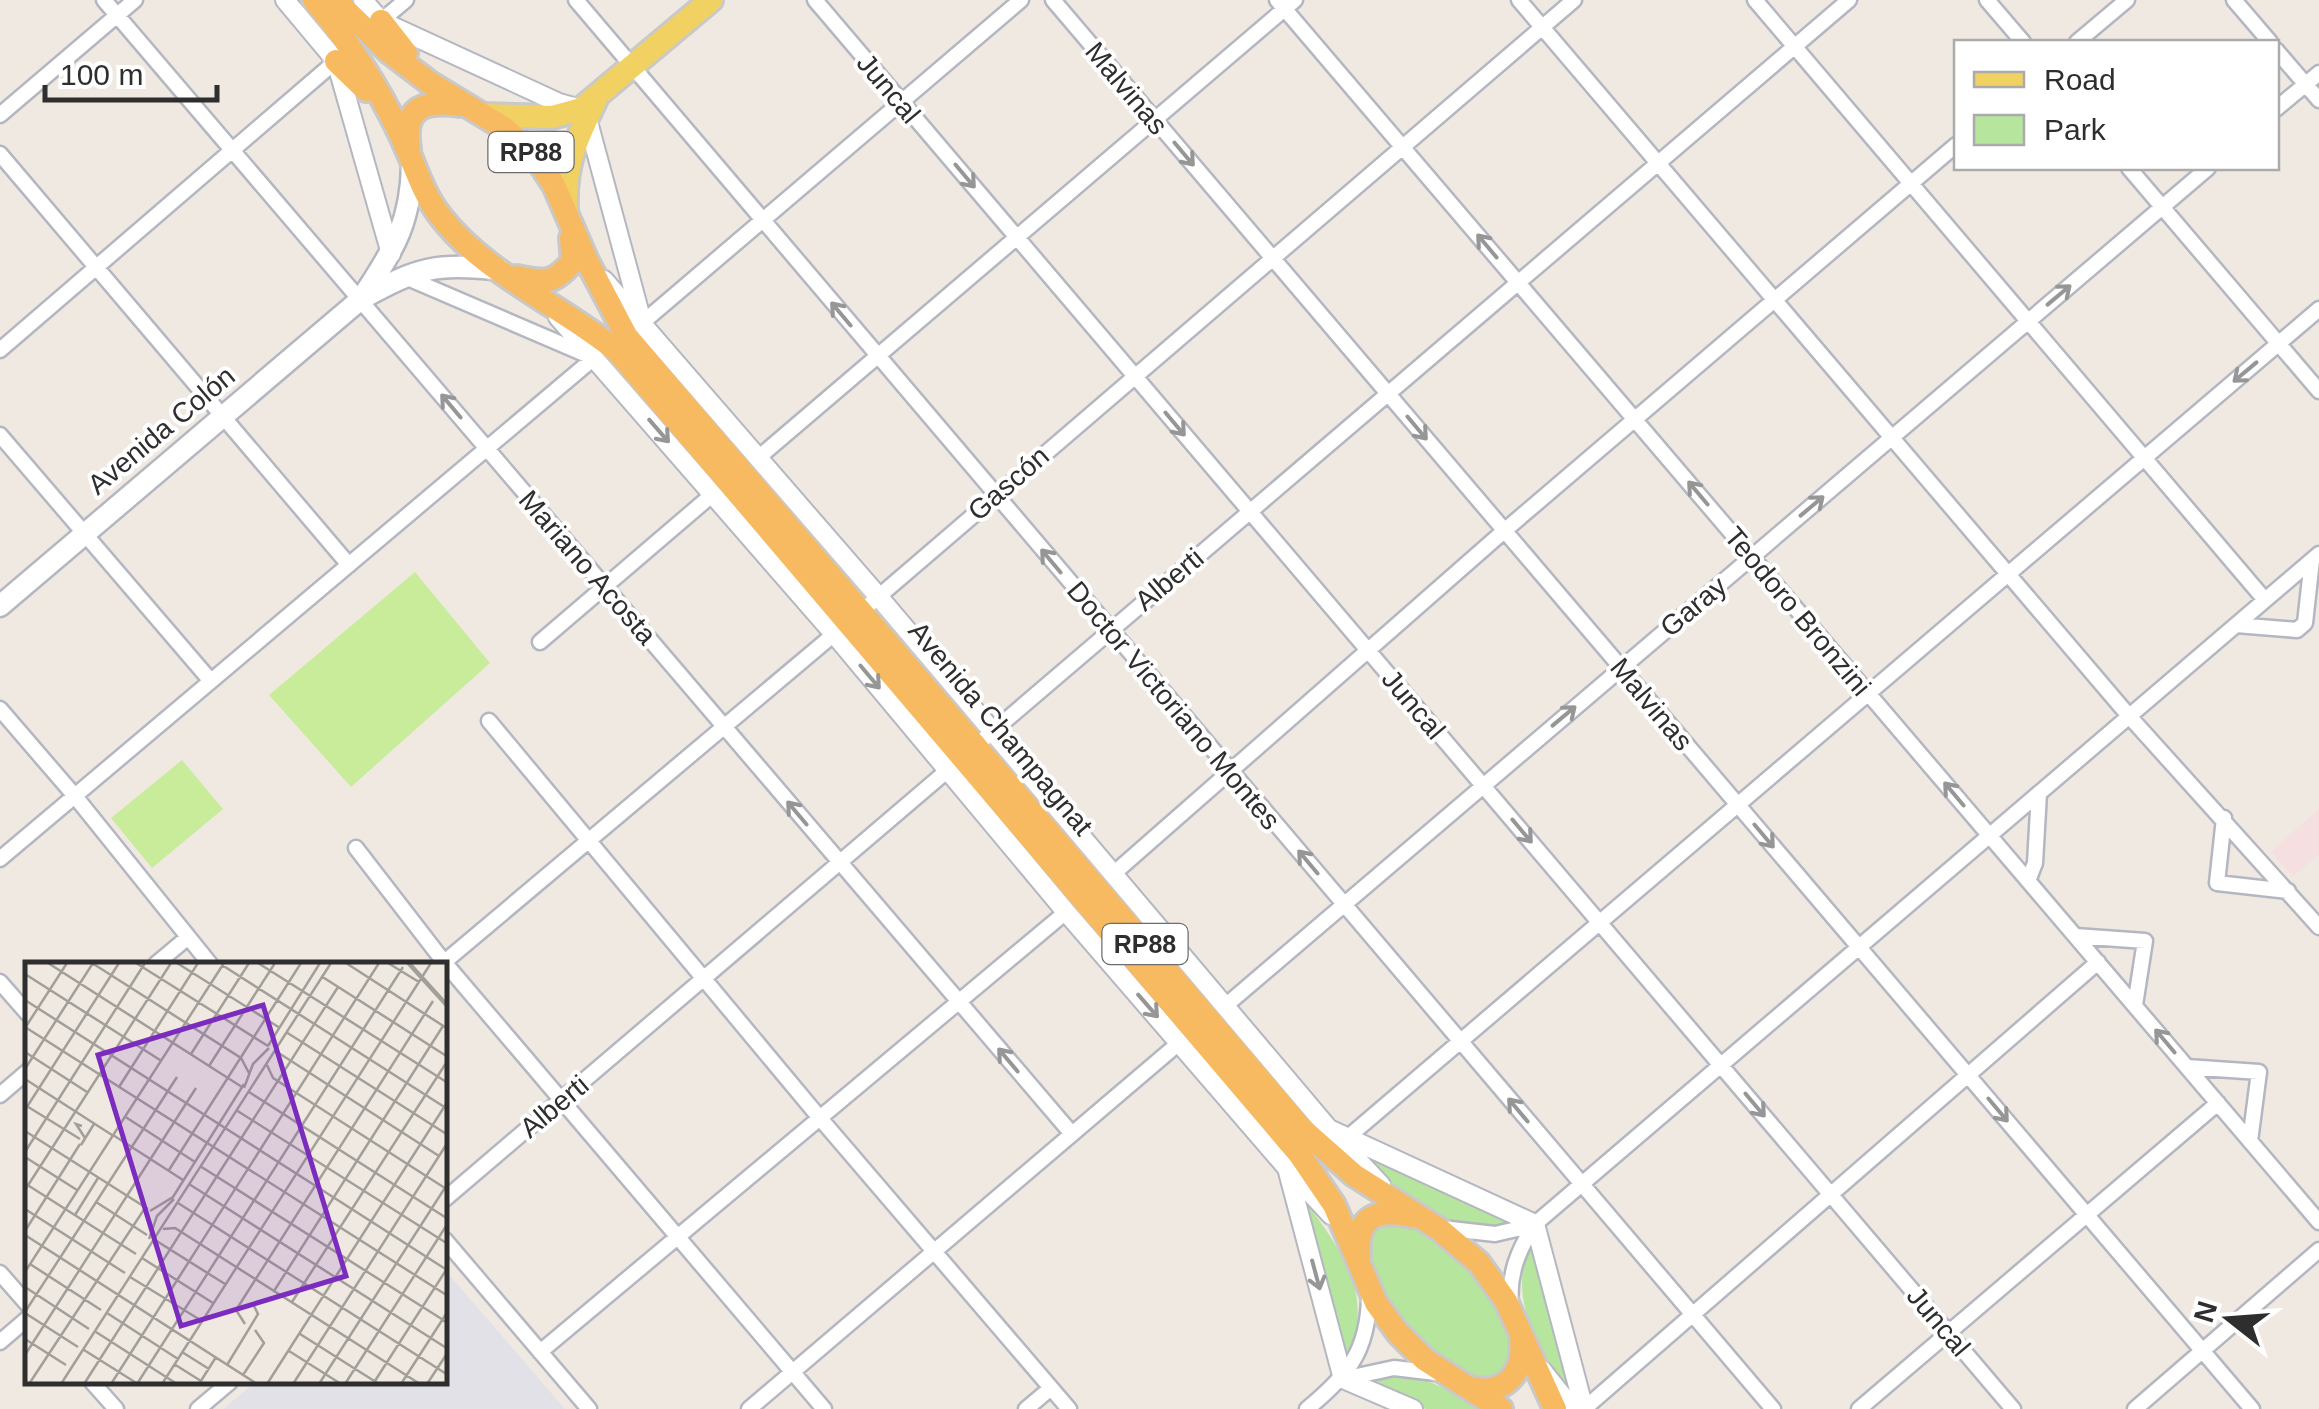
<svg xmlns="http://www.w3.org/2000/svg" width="2319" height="1409" viewBox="0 0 2319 1409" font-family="Arial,sans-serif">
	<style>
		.industrial { fill: #e3e1e8 }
		.medical { fill: #f5dfe0 }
		.green { fill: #b6e59e }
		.pitch { fill: #c9ec9a }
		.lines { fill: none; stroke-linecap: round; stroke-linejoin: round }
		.minor-casing { stroke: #b4b7c1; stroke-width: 19 }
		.tertiary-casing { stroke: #b4b7c1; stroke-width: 22 }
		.secondary-casing { stroke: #b4b7c1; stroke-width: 25 }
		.primary-casing { stroke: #c9c9c9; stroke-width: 28 }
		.trunk-casing { stroke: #c9c9c9; stroke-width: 28 }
		.minor { stroke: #fff; stroke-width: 14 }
		.tertiary { stroke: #fff; stroke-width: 18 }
		.secondary { stroke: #fff; stroke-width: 20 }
		.primary { stroke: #f2d163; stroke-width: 22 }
		.trunk { stroke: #f8ba60; stroke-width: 22 }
		.oneway { stroke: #969696 }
		.labels { text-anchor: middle; stroke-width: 8; stroke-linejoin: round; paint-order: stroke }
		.shield { fill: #fff; stroke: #6d6d6d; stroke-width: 2.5 }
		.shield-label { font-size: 25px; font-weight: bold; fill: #2e2e2e }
		.street-label { font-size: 28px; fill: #2e2e2e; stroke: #fff }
		.inset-road { fill: none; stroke: #a29e99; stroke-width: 2.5 }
		.view { fill: #7b2cbf; fill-opacity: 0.15; stroke: #7b2cbf; stroke-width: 5 }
		.inset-edge { fill: none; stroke: #2e2e2e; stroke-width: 5 }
	</style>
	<rect width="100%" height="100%" fill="#efe9e1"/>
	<path class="industrial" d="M 445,1270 L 565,1409 L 223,1409 L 256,1382 L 445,1382 Z"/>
	<path class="medical" d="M 2319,809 L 2319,854 L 2293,877 L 2271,852 Z"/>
	<path class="green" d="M 1359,1152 L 1517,1223 C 1452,1241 1402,1194 1359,1152 Z
		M 1304,1199 C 1343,1254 1377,1295 1345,1363 Z
		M 1403,1222 C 1447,1240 1511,1296 1513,1347 C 1514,1357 1507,1368 1503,1377 L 1479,1380 L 1444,1364 L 1389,1308 L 1368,1258 L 1369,1231 L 1377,1223 Z
		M 1534,1239 L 1576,1402 C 1543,1356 1501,1296 1534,1239 Z
		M 1384,1375 C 1421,1373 1447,1388 1476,1409 L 1426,1409 L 1364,1382 Z"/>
	<path class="pitch" d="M 415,572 L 490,663 L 351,787 L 269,695 Z
		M 182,760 L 223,809 L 152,868 L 111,818 Z"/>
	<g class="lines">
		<defs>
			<path id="minor" d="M 104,0 L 1072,1134
				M 576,0 L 1773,1409
				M 815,0 L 2013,1409
				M 1053,0 L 2252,1409
				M 1277,0 L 2319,1222
				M 1519,0 L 2129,716 L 2319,927
				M 1755,0 L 2265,600
				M 1987,0 L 2023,42
				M 2234,0 L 2270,42
				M 381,21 L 406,0
				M 2077,42 L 2127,0
				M 2276,50 L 2319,100
				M 2276,109 L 2319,73
				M 0,115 L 135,0
				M 0,154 L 349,565
				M 2129,168 L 2319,391
				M 642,323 L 1021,0
				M 0,350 L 336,61
				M 0,435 L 210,680
				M 758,458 L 1295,0
				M 856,616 L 1574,0
				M 2236,625 L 2297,630 L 2305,623 L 2312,560
				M 540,642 L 713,494
				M 0,709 L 74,795 L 210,964
				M 489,721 L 819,1117 L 1069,1409
				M 971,750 L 1849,0
				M 2224,818 L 2217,883 L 2288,891
				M 356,848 L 444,962 L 824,1409
				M 0,859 L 594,358 L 403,276
				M 1112,875 L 1504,531 L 1956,145
				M 2028,881 L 2035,863 L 2039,793
				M 2076,936 L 2145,941 L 2135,1005
				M 156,964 L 187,938
				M 442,964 L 839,630
				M 0,982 L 28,1014
				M 1224,1007 L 2208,168
				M 2187,1067 L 2259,1072 L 2250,1141
				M 0,1095 L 28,1071
				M 1347,1138 L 2319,309
				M 445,1199 L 955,764
				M 1442,1228 L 1495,1234 L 1534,1225
				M 445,1240 L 589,1409
				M 0,1273 L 28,1305
				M 1511,1306 C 1508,1275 1518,1250 1535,1224 L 2319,554
				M 0,1342 L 28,1318
				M 540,1352 L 1066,912
				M 1343,1379 L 1394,1368 L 1436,1373
				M 92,1382 L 116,1409
				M 198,1409 L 230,1382
				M 749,1409 L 1179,1043
				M 1026,1409 L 1051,1388
				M 1307,1409 C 1347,1376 1368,1352 1369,1297
				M 1584,1409 L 2098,962
				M 1859,1409 L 2218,1103
				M 2135,1409 L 2319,1250"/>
			<path id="tertiary" d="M 285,0 L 336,61 L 391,254
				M 363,0 L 381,21 L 559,103 L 581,109
				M 587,118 L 641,318
				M 604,280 L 878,596 L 1329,1129 L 1535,1224 L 1584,1409
				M 558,317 L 835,635 L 1066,912 L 1287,1168 L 1343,1379 L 1413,1409
				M 1337,1138 L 1381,1185
				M 1291,1172 L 1331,1215
				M 1542,1370 L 1573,1409"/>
			<path id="secondary" d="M 365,293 C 395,248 411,220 412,165
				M 0,606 L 361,299 C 417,268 436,262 500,270"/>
			<path id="primary" d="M 483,115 L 552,117 L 581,109 L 711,0
				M 566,210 C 564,163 576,141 596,99"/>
			<path id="trunk" d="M 314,0 C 352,46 387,101 410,156 C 419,178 426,198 441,217 C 486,275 561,305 617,351 L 1300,1155 L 1334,1205 L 1376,1303 L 1398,1333 L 1424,1359 L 1501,1409
				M 335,0 L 388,51 L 430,83 L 504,128 L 535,156 L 554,185 L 587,261 L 627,337 L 1302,1129 L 1354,1175 L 1439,1229 L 1479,1263 L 1506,1301 L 1555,1409
				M 381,21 L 406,53
				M 336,61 L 366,90
				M 409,149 C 402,106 425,100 461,105
				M 517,277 C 545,283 554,284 573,261 L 571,238
				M 1359,1254 C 1356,1214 1379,1209 1412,1216
				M 1472,1388 C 1503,1396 1525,1373 1521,1342"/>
		</defs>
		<use href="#minor" class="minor-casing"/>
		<use href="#tertiary" class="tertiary-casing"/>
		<use href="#secondary" class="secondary-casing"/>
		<use href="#primary" class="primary-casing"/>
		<use href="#trunk" class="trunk-casing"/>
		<use href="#minor" class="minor"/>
		<use href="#tertiary" class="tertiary"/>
		<use href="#secondary" class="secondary"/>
		<use href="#primary" class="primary"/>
		<use href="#trunk" class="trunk"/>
	</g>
	<defs><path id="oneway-shaft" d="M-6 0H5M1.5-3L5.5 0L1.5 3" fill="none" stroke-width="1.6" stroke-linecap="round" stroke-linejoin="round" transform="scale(2.5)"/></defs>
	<g class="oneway">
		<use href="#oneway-shaft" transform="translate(1184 154) rotate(50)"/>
		<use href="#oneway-shaft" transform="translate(965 176) rotate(50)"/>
		<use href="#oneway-shaft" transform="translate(1487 246) rotate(-130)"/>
		<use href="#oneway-shaft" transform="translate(2059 295) rotate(-40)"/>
		<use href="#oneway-shaft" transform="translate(841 314) rotate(-130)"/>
		<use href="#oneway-shaft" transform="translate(2245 372) rotate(140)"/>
		<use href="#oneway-shaft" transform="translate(451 406) rotate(-130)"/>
		<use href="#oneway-shaft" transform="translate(1175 424) rotate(50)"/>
		<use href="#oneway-shaft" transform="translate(1417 428) rotate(50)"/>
		<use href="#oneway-shaft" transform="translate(659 431) rotate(49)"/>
		<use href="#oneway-shaft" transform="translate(1698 493) rotate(-130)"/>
		<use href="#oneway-shaft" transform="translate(1812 506) rotate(-40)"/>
		<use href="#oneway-shaft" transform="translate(1051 561) rotate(-130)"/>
		<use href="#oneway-shaft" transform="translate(870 677) rotate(50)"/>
		<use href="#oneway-shaft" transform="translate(1564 716) rotate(-40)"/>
		<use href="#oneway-shaft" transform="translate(1954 794) rotate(-130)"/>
		<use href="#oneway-shaft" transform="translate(797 813) rotate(-130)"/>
		<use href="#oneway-shaft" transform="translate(1522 831) rotate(50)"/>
		<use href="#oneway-shaft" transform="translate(1764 836) rotate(50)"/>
		<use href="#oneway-shaft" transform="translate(1308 862) rotate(-130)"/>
		<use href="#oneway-shaft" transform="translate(1148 1006) rotate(49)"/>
		<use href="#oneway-shaft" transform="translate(2165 1041) rotate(-130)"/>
		<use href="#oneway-shaft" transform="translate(1008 1060) rotate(-130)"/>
		<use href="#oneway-shaft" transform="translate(1755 1105) rotate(50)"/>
		<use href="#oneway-shaft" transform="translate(1518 1110) rotate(-130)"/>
		<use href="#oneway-shaft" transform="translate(1998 1110) rotate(50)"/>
		<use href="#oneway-shaft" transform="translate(1316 1275) rotate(75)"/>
	</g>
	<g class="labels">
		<g class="shield">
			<rect x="488.5" y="132" width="85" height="40" rx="8"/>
			<rect x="1102.5" y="924" width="85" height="40" rx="8"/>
		</g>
		<g class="shield-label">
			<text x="531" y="161">RP88</text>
			<text x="1145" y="953">RP88</text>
		</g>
		<g class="street-label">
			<text transform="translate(889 88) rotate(50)" y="10">Juncal</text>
			<text transform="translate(1127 88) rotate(50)" y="10">Malvinas</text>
			<text transform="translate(161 430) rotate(-40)" y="10">Avenida Colón</text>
			<text transform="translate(1008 483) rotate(-41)" y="10">Gascón</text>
			<text transform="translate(588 567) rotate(49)" y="10">Mariano Acosta</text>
			<text transform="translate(1169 579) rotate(-40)" y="10">Alberti</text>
			<text transform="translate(1693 606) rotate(-40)" y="10">Garay</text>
			<text transform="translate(1798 611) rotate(50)" y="10">Teodoro Bronzini</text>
			<text transform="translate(1414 704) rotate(50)" y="10">Juncal</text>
			<text transform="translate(1652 704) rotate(50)" y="10">Malvinas</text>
			<text transform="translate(1174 705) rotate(50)" y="10">Doctor Victoriano Montes</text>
			<text transform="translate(1001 728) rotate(50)" y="10">Avenida Champagnat</text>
			<text transform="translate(554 1106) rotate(-40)" y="10">Alberti</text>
			<text transform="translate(1939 1321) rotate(50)" y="10">Juncal</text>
		</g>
	</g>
	<g transform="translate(25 962)">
		<rect width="422" height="422" fill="#efe9e1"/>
		<path class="inset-road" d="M 23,1 L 217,125M 67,1 L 216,96 L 224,111M 111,1 L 243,84M 152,1 L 255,66M 233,1 L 423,121M 321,1 L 423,67M 363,1 L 394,20M 382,1 L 423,46M 385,1 L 423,43M 197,3 L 421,146M 0,12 L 135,98M 296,14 L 423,95M 0,38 L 422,308M 0,65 L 423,334M 0,66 L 42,1M 261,70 L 423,173M 243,84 L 295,1M 249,88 L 414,194M 0,90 L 62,130M 166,92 L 224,1M 242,103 L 248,116 L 423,228M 184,104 L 250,1M 0,107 L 68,1M 0,117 L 87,173M 94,125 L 173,1M 219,126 L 228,102 L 244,86M 224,130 L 423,257M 0,143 L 55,177M 0,148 L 94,1M 211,148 L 423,282M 99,154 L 170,200M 57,164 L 51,162 L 60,176 L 56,183 L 69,162M 0,169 L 123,247M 88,173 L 158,218M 0,190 L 120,1M 0,195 L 52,228M 175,204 L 423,361M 144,208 L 276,1M 1,222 L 111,292M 164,222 L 423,387M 0,228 L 146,1M 71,240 L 122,273M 153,241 L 423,413M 0,247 L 100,311M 125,249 L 148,235 L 219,122M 50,253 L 73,216M 138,267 L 150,266 L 395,422M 0,269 L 55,182M 0,273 L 232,422M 124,277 L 132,254 L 149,237M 130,278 L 200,322M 117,296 L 188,341M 5,302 L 76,348M 0,310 L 199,1M 105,315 L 177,359M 0,325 L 64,367M 249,329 L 418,64M 267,340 L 423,98M 0,350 L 152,115M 0,351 L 53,385M 82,351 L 153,397M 220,362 L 211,348 L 408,39M 71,370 L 152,422M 275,372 L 354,422M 0,377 L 41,403M 59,388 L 113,422M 264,389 L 316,422M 157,390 L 184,407M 0,393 L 171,126M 149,402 L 176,419M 202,403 L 233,352 L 229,344M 218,413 L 239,381 L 230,368M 4,422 L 120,246M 36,422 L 306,1M 59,422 L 313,25M 86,422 L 354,1M 112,422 L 378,5M 137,422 L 406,1M 174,422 L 191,395M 242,422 L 423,139M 268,422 L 423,180M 294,422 L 423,221M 320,422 L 423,261M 348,422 L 423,305M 376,422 L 423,349M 402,422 L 423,390"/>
		<path class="view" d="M 238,43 L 321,314 L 156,364 L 73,93 Z"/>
		<rect width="422" height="422" class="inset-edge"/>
	</g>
	<rect x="1954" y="40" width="325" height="130" fill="#ffffff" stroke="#ababab" stroke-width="2.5"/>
	<rect x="1974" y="72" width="50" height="15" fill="#f2d163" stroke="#ababab" stroke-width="2.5"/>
	<text x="2044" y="90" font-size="30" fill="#2e2e2e">Road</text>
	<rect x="1974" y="115" width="50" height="30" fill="#b6e59e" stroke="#ababab" stroke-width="2.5"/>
	<text x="2044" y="140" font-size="30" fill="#2e2e2e">Park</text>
	<g transform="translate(2229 1319) rotate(287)" stroke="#ffffff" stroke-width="8" paint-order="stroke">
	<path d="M0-8L18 38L0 25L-18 38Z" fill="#2e2e2e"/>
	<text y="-15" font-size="28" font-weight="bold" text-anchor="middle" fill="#2e2e2e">N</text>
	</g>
	<path d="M45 85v15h172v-15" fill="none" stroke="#2e2e2e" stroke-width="5"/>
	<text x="60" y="85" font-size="30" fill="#2e2e2e" stroke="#ffffff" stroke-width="8" paint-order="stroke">100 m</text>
</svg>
